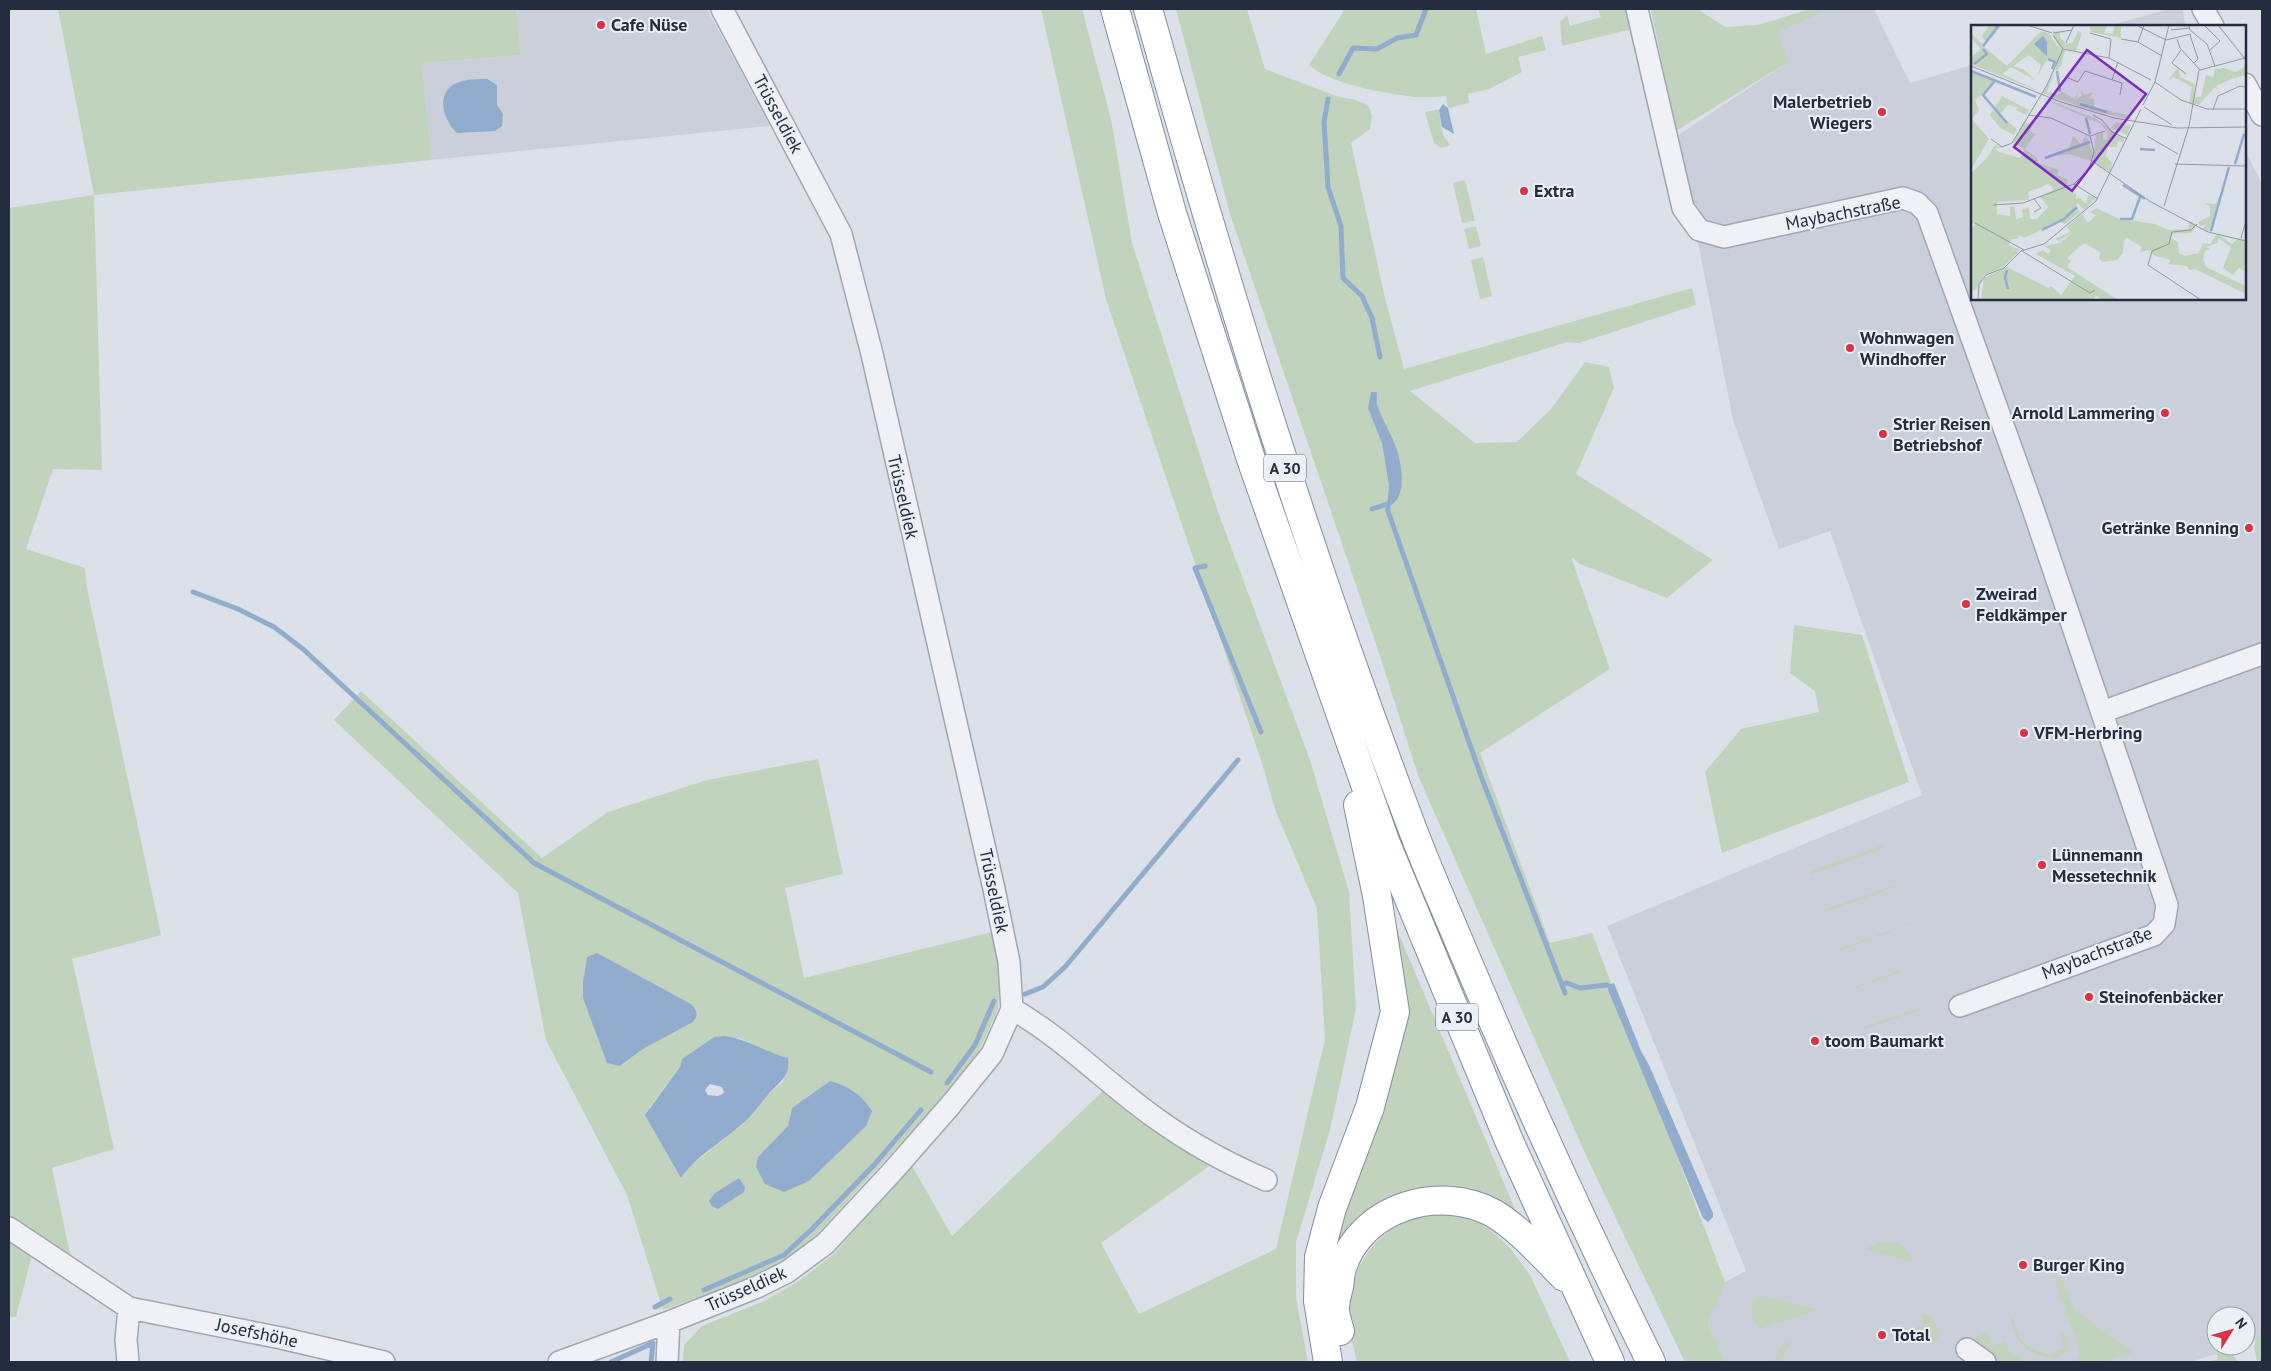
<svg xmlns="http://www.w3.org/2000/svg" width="2271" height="1371" viewBox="0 0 2271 1371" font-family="'PT Sans',sans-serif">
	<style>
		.built { fill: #cacfda }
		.green { fill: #c1d3bc; fill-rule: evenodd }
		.water { fill: #92accd; fill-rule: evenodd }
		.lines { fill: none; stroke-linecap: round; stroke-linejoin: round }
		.stream { stroke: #92accd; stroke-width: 5 }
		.minor-casing { stroke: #a1a7b2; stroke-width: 24 }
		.highway-casing { stroke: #828da0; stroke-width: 30 }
		.minor { stroke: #eff1f6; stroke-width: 21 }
		.highway { stroke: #fff; stroke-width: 28 }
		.poi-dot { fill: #dc3145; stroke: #ebeff6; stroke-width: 2 }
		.labels { text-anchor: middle; stroke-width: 4; stroke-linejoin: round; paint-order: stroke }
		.shield { fill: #ebeff6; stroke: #606777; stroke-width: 1 }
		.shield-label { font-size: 16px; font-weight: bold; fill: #242d40 }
		.poi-label { font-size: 18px; font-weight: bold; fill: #242d40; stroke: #ebeff6; text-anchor: start }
		.street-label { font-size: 18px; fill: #242d40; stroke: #ebeff6 }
		.inset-river { fill: none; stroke: #92accd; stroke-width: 2.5 }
		.inset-road { fill: none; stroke: #9298a5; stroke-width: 1 }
		.view { fill: #7b2cbf; fill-opacity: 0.15; stroke: #7b2cbf; stroke-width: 2.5 }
		.inset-edge { fill: none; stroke: #242d40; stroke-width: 2.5 }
	</style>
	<rect width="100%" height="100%" fill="#dce0e8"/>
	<path class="built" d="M 516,9 L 707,9 L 770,126 L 431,160 L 422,63 L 521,55 Z
		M 1831,9 L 1874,9 L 1910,83 L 1972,65 L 1972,299 L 2245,299 L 2245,150 L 2262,184 L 2262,1339 L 2246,1344 L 2246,1316 L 2216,1316 L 2216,1346 L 2241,1346 L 2190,1362 L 2032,1362 L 2023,1360 L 2013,1362 L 1724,1362 L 1708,1324 L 1725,1282 L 1746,1271 L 1607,926 L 1922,795 L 1830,531 L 1779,549 L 1733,420 L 1677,136 L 1788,62 L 1777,32 Z
		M 2169,9 L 2183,9 L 2185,26 L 2108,26 Z"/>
	<path class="green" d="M 58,9 L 516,9 L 521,55 L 422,63 L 431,160 L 94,195 L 102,470 L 53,469 L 26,549 L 85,568 L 87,588 L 161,935 L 72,959 L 114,1149 L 52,1168 L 70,1254 L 37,1235 L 16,1317 L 9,1317 L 9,208 L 94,195 Z
		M 1041,9 L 1082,9 L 1111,119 L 1132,243 L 1218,512 L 1310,760 L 1349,892 L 1356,1009 L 1330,1130 L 1296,1242 L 1296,1298 L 1308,1362 L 683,1362 L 684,1345 L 702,1326 L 762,1302 L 796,1283 L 833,1255 L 911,1164 L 952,1236 L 1107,1087 L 1215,1162 L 1101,1243 L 1139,1314 L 1276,1249 L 1325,1039 L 1317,909 L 1275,809 L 1261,760 L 1106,299 Z
		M 1176,9 L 1247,9 L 1265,69 L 1339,97 L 1352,99 L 1368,105 L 1372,116 L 1370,129 L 1351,143 L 1385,298 L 1404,369 L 1692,288 L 1696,305 L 1579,343 L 1567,342 L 1410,391 L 1475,443 L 1517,442 L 1552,408 L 1585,362 L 1609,367 L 1614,388 L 1576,474 L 1713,560 L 1667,598 L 1580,564 L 1571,557 L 1610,669 L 1480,753 L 1550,943 L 1592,933 L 1725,1282 L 1708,1324 L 1724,1362 L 1685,1362 L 1590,1164 L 1419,778 L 1377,647 L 1230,214 Z
		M 1345,9 L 1476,9 L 1486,54 L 1542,36 L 1546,50 L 1518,57 L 1522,72 L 1489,89 L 1468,94 L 1469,103 L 1448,108 L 1446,96 C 1436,97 1425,98 1415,97 C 1388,94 1329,84 1309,65 Z
		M 1598,9 L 1626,10 L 1630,14 L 1632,29 L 1562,46 L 1560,22 L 1567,15 L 1570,26 L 1601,17 Z
		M 1651,9 L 1697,9 L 1725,27 L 1758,25 L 1810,9 L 1831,9 L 1778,32 L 1788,62 L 1676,131 Z
		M 1436,110 L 1439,110 L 1443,135 L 1450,145 L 1441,148 L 1434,143 L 1425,112 Z
		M 1465,180 L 1475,221 L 1462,223 L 1453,183 Z
		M 1476,226 L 1481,246 L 1469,249 L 1464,229 Z
		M 1483,257 L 1492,296 L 1480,299 L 1471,260 Z
		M 1794,625 L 1862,635 L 1909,782 L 1722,853 L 1705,772 L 1741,729 L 1819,712 L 1815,691 L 1790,673 Z
		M 361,691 L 542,858 L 608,812 L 707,780 L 818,759 L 843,874 L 785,888 L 804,978 L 996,931 L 1000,968 L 998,1009 L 980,1049 L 956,1083 L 818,1233 L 790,1258 L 755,1277 L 663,1310 L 627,1195 L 546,1040 L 518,893 L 334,720 ZM 597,954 L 691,1004 L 693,1022 L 643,1049 L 621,1066 ZM 714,1037 L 739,1038 L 772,1053 L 788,1058 L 783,1082 L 768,1094 L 742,1125 L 689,1167 L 681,1178 L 649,1108 L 680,1067 L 682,1059 ZM 830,1081 L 809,1181 L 758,1157 L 788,1126 L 792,1108 Z
		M 1883,845 L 1884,848 L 1811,875 L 1810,871 Z
		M 1897,884 L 1898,886 L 1825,912 L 1824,910 Z
		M 1387,906 L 1520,1221 L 1449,1188 L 1433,1187 L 1417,1190 L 1324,1275 L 1328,1246 L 1379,1112 Z
		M 1911,923 L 1911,924 L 1839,951 L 1839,949 Z
		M 1901,970 L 1901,972 L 1853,989 L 1852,988 Z
		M 1919,1008 L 1919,1010 L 1865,1029 L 1864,1027 Z
		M 1446,1214 L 1470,1217 L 1493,1232 L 1510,1248 L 1530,1275 L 1570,1362 L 1357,1362 C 1354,1347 1346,1324 1347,1309 C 1350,1269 1378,1227 1419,1217 C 1427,1215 1437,1215 1446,1214 Z
		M 1882,1242 C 1901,1241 1906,1244 1912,1262 L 1864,1249 Z
		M 2060,1274 L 2074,1310 L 2133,1352 L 2104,1362 L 2075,1362 L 2079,1357 L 2080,1350 L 2056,1284 Z
		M 1762,1296 L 1819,1310 L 1759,1329 C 1751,1320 1749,1309 1755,1298 Z
		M 1920,1314 L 1928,1315 L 1935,1322 L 1939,1335 L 1932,1346 L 1928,1334 L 1915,1338 L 1912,1330 L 1924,1325 Z
		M 2012,1317 C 2022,1344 2021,1345 2049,1355 L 2062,1349 L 2064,1346 L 2061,1334 L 2064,1333 L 2068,1349 L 2063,1354 L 2053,1359 C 2023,1353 2019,1345 2010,1317 Z
		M 1988,1333 L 1992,1346 L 2005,1341 L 2009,1351 L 2027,1362 L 2002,1362 L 1981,1348 L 1975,1337 Z
		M 2262,1334 L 2262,1362 L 2257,1362 L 2254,1346 L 2257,1337 Z
		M 1792,1340 L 1780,1362 L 1773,1362 L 1783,1344 Z
		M 2214,1346 L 2228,1348 L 2238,1362 L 2208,1362 L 2218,1359 Z"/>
	<path class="water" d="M 487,79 L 497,85 L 497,105 L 503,114 L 502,126 L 495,131 L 457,133 C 440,117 435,87 463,81 C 471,79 479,79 487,79 Z
		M 1443,104 L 1448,108 L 1454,134 L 1442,127 L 1439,110 Z
		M 1371,392 L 1377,392 C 1377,397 1376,403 1378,407 C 1383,422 1392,435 1397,450 C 1402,467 1408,500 1387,507 L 1389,485 L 1382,443 L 1368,408 Z
		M 597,953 L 691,1004 C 697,1011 699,1014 693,1022 L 643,1049 L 620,1066 L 607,1063 L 583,998 L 583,982 L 587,957 Z
		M 1614,983 L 1641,1051 L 1649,1065 L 1713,1213 L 1713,1217 L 1708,1222 L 1703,1218 L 1608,990 L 1607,985 Z
		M 725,1036 C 747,1039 766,1052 788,1058 C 791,1078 777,1083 767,1096 C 758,1106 751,1117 741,1125 C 721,1143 696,1156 681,1178 L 645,1115 L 680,1067 L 682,1059 L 714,1037 ZM 710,1084 L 722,1087 L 724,1093 L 718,1096 L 708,1095 L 705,1090 Z
		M 830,1081 C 849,1086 862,1095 872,1111 L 866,1126 L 809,1181 L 784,1192 L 765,1184 L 756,1167 L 758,1157 L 788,1126 L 792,1108 Z
		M 739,1178 L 745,1187 L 744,1192 L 718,1209 L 712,1206 L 709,1201 L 715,1193 Z"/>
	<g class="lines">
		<path class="stream" d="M 1339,74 L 1353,48 L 1377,49 L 1397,38 L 1416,35 L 1426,9
			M 1328,99 L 1324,122 L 1328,187 L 1341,226 L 1343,278 L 1362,296 L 1372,318 L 1380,357
			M 1388,504 L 1388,511 L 1482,779 L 1565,993
			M 1372,509 L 1390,503
			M 1205,566 L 1195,568 L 1261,732
			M 193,592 L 238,609 L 274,627 L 303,649 L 534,863 L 931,1072
			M 1562,984 L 1567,983 L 1580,988 L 1607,985
			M 1025,994 L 1043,987 L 1065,967 L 1238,760
			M 947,1083 L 975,1045 L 994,1001
			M 704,1290 L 784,1255 L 811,1230 L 874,1165 L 921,1110
			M 655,1307 L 670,1299
			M 611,1362 L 653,1343
			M 651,1362 L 653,1343"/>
		<defs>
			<path id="minor" d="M 1637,9 L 1683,208 L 1699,230 L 1724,237 L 1903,198 L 1917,203 L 1927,213 L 2032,506 L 2167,905 L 2164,924 L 2154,935 L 1960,1006
				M 2203,9 L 2213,26
				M 2245,84 L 2262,115
				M 2102,712 L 2262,654
				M 1012,1009 C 1065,1039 1107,1084 1157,1119 C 1190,1143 1229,1164 1266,1180
				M 9,1228 L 129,1308 L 281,1338 L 384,1362
				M 1967,1349 L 1985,1362
				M 128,1362 L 126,1340 L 129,1308
				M 559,1362 L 669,1322 L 757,1287 L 787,1272 L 825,1244 L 891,1173 L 949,1107 L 992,1054 L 1012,1009 L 1009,962 L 994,889 L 872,354 L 841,234 L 722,9
				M 667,1362 L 669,1322"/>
			<path id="highway" d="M 1115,9 L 1172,213 L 1251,459 L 1385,841 L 1510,1143 L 1610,1362
				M 1148,9 C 1225,284 1309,557 1411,825 C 1425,863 1442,901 1458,939 C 1518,1082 1582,1223 1651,1362
				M 1340,1331 C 1338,1324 1335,1316 1335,1309 C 1335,1302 1337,1294 1339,1287 C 1340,1281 1340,1274 1342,1268 C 1361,1207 1439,1184 1493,1213 C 1520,1229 1542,1255 1564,1277
				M 1328,1362 L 1318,1301 L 1319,1257 L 1332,1208 L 1370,1107 L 1395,1012 L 1377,896 L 1358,805"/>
		</defs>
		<use href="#minor" class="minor-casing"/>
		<use href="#highway" class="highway-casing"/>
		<use href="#minor" class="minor"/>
		<use href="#highway" class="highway"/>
	</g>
	<g class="poi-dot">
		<circle cx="601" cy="25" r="5"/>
		<circle cx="1882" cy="112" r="5"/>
		<circle cx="1524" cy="191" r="5"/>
		<circle cx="1850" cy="348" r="5"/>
		<circle cx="2165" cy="413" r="5"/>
		<circle cx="1883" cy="434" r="5"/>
		<circle cx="2249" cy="528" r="5"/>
		<circle cx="1966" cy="604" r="5"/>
		<circle cx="2024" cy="733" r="5"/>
		<circle cx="2042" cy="865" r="5"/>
		<circle cx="2089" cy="997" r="5"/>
		<circle cx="1815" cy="1041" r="5"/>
		<circle cx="2023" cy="1265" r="5"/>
		<circle cx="1882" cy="1335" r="5"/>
	</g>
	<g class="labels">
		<g class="shield">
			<rect x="1264" y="454.5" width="42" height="27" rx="4"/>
			<rect x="1436" y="1003.5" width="42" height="27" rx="4"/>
		</g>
		<g class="shield-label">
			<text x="1285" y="474">A 30</text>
			<text x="1457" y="1023">A 30</text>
		</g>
		<g class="poi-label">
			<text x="611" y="31">Cafe Nüse</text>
			<text x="1872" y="108" text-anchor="end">Malerbetrieb<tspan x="1872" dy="21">Wiegers</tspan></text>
			<text x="1534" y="197">Extra</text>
			<text x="1860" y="344">Wohnwagen<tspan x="1860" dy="21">Windhoffer</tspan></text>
			<text x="2155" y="419" text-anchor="end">Arnold Lammering</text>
			<text x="1893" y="430">Strier Reisen<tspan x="1893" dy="21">Betriebshof</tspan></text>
			<text x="2239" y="534" text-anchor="end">Getränke Benning</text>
			<text x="1976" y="600">Zweirad<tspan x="1976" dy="21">Feldkämper</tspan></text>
			<text x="2034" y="739">VFM-Herbring</text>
			<text x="2052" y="861">Lünnemann<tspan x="2052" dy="21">Messetechnik</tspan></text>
			<text x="2099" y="1003">Steinofenbäcker</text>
			<text x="1825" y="1047">toom Baumarkt</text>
			<text x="2033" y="1271">Burger King</text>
			<text x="1892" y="1341">Total</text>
		</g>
		<g class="street-label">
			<text transform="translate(778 114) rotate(62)" y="6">Trüsseldiek</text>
			<text transform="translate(1843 213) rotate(-11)" y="6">Maybachstraße</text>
			<text transform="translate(903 497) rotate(77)" y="6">Trüsseldiek</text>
			<text transform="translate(994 891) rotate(78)" y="6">Trüsseldiek</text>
			<text transform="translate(2097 953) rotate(-21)" y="6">Maybachstraße</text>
			<text transform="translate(746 1289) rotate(-24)" y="6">Trüsseldiek</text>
			<text transform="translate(257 1333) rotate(12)" y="6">Josefshöhe</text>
		</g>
	</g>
	<g transform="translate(1971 25)">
		<rect width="275" height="275" fill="#dce0e8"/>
		<path d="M 2,0 L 11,11 L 18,0 L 31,0 L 13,22 L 36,41 L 70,6 L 78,8 L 85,20 L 94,26 L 90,41 L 84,46 L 86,36 L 77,33 L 66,52 L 70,40 L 58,30 L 42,41 L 52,44 L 64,55 L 40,42 L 31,49 L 70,67 L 0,39 L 0,32 L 10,24 L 0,13 L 0,8 L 12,20 L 15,17 ZM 118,0 L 136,0 L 133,8 L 142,9 L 144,0 L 150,0 L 150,13 L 120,7 ZM 100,6 L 89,8 L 89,12 L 95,19 L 102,17 L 107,6 L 111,8 L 105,26 L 89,22 L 83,13 L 83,8 ZM 275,41 L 275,50 L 264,53 L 267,61 L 263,53 L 245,61 L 249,69 L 244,62 L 228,80 L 218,77 L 221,62 L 202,52 L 197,56 L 207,42 L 209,52 L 224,59 L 223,72 L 230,72 L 235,50 L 242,52 L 244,44 L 253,43 L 265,47 ZM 0,46 L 67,71 L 24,56 L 4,75 L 8,85 L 1,94 L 18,114 L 0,145 ZM 84,47 L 76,66 L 86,70 L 91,67 L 104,74 L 110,59 L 105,74 L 111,71 L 110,65 L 114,70 L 122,67 L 118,73 L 123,74 L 123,83 L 153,89 L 162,95 L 122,86 L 71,68 ZM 31,71 L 58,85 L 55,90 L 45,85 L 47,82 L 36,80 L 29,90 L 46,104 L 43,110 L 29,103 L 19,90 ZM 68,72 L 124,93 L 153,114 L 152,118 L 147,116 L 146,122 L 137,122 L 135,131 L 141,138 L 136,144 L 141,139 L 139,148 L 122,136 L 125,110 L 132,107 L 132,115 L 136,115 L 137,108 L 130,99 ZM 53,96 L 62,101 L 59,106 L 64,109 L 54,124 L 66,133 L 67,138 L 88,145 L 86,150 L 96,154 L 99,167 L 105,169 L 105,174 L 109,173 L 115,179 L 117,170 L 125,173 L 113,185 L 107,178 L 104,180 L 109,187 L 94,199 L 88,197 L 53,213 L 49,210 L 46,214 L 41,214 L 38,220 L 49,225 L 32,242 L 13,250 L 5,265 L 0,266 L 0,205 L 4,199 L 0,198 L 0,148 L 15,134 L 24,120 L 30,122 L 23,124 L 28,127 L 49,133 L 54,124 L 42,118 ZM 78,159 L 83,165 L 68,171 L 77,182 L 66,194 L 59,194 L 58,183 L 51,184 L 52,192 L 45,194 L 44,182 L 39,181 L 39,191 L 26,189 L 26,177 L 58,175 L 57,167 ZM 145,97 L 160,100 L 156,110 L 140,103 ZM 115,109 L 122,129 L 120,136 L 98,129 L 84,131 L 97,126 L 102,111 L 110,119 ZM 248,171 L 250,171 L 240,207 L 232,204 L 235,199 L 229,201 L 227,197 L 239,191 L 239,182 L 234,178 L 245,179 ZM 125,183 L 149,194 L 184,199 L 197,205 L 217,204 L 219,196 L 226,200 L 220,208 L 201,209 L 200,213 L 207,217 L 208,228 L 214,231 L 228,228 L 232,218 L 239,219 L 246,209 L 261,219 L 268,213 L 275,215 L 275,247 L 268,243 L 262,250 L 252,243 L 260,222 L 248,213 L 246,218 L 235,222 L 239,224 L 234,226 L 232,234 L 235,242 L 275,261 L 275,269 L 224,244 L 218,245 L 216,241 L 197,239 L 199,235 L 182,230 L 179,225 L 169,227 L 171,222 L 156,213 L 153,215 L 152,228 L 146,235 L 132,237 L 128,234 L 129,227 L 113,218 L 96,233 L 100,236 L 96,242 L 147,275 L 132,275 L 125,271 L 122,275 L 10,275 L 13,253 L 36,242 L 78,263 L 80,261 L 90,270 L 104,251 L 65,229 L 71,225 L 77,229 L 80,225 L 73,221 L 81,214 L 74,221 L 92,217 L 89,216 L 93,215 L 103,206 L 88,216 L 84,214 L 99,207 L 96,202 L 91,206 L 111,189 L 117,198 L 125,190 L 119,187 Z" fill="#c1d3bc" fill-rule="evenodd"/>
		<path d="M 72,11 L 76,17 L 76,31 L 63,19 Z" fill="#92accd"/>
		<path class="inset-river" d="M 12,21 L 28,0M 77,34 L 84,37 L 81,44M 3,39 L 16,29 L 12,24M 0,46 L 65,72M 86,46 L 89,67M 23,57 L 12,70 L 36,98M 109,79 L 136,87M 115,93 L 119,109M 169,124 L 184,125M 74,133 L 119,117M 264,139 L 273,109M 152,160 L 174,174M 149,194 L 161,194 L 169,172M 71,205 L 93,194 L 106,182M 240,206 L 258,142M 36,245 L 34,253 L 37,264"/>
		<path class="inset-road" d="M 56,0 L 81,8M 165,0 L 195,15M 218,0 L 219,5 L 236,19 L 244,41M 233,0 L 249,16 L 239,25M 247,0 L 275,35M 200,5 L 218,3M 82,8 L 101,5M 119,8 L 140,14 L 138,33M 82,10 L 92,24 L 138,33 L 180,55M 219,10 L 227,34 L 223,38M 150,14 L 167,17 L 191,31M 206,14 L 209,23 L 229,45 L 274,33M 195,15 L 220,9M 167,17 L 173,0M 95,18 L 103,0M 210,25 L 201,38 L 215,49M 0,41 L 90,77 L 143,93 L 206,103 L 275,102M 95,52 L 107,57 L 114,46 L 151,58 L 149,70M 141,55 L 147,37M 184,57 L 210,75 L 236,84 L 275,84M 172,80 L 184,57 L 198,0M 173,82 L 201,100M 242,85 L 247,71 L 269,61 L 275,62M 122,90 L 131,95 L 141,107 L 156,114M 119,111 L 134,106M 176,111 L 207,129M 20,114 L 31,122 L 41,118 L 76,60 L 92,24M 121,136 L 180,177 L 237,207 L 275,216M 204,139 L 275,141M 103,159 L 127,174M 63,174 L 70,183 L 63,187M 22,180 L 52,178 L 103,159 L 118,144 L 123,127 L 119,111 L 80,93 L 57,90M 193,181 L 218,101 L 228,45M 4,198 L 53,225M 226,199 L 220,205 L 201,207 L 198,219 L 181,226 L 177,240 L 230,275M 270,213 L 275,196M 51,226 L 119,268 L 124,265M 7,275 L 8,259 L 15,250 L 33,243 L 50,226 L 73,219 L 125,176 L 170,84"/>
		<path class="view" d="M 116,25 L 175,69 L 101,166 L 43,122 Z"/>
		<rect width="275" height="275" class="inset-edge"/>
	</g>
	<rect width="2271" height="1371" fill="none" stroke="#242d40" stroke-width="20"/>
	<g transform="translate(2231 1331) rotate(53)"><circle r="24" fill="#ebeff6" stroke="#9ba1ad"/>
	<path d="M0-4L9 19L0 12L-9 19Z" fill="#dc3145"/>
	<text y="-8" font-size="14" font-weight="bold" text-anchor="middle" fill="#242d40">N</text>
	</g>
</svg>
